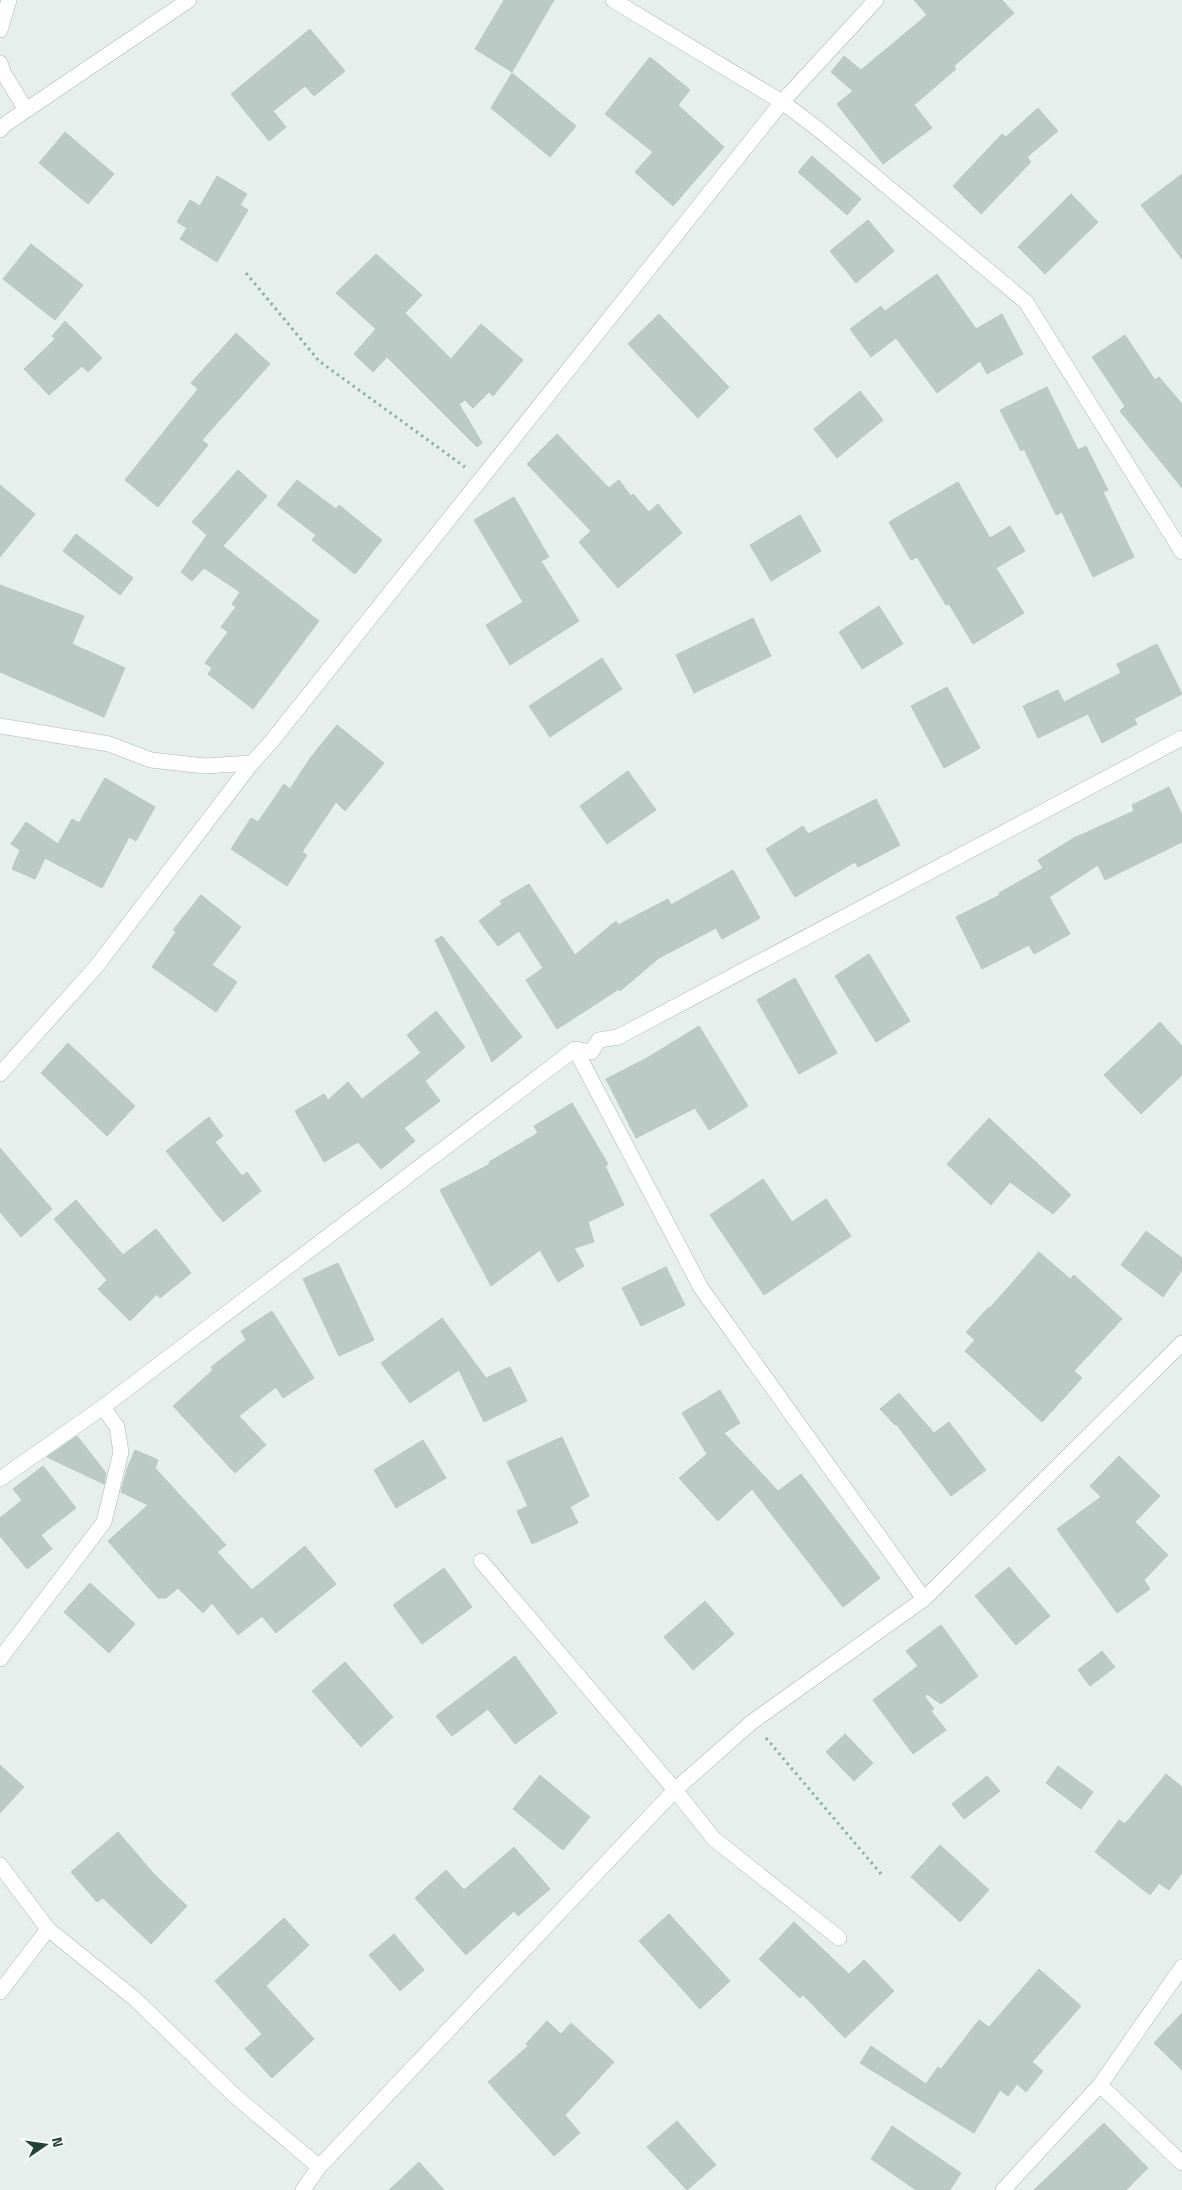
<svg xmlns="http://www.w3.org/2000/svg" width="1182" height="2190" viewBox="0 0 1182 2190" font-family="'Titillium Web',sans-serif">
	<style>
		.building { fill: #bbcac4; stroke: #b8c9c2 }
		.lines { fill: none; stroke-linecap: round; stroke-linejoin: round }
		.minor-casing { stroke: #a8b8b2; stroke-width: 16 }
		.path { stroke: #86b3a5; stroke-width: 3; stroke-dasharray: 2.5 4; stroke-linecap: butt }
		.minor { stroke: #fff; stroke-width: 15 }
	</style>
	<rect width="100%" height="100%" fill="#e6efeb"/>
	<path class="building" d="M 504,0 L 554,0 L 512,72 L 475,49 Z
		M 914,0 L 1002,0 L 1014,13 L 954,66 L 956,69 L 914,105 L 932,128 L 883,164 L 837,104 L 853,91 L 831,72 L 844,56 L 861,70 L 927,15 Z
		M 310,29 L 345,71 L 314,96 L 305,86 L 273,111 L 286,127 L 269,141 L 231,94 Z
		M 650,57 L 690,90 L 678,105 L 724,147 L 673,206 L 635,172 L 653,152 L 605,114 Z
		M 512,73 L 576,126 L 550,157 L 491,108 Z
		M 1038,108 L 1058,131 L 1027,157 L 1031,162 L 981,214 L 953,186 L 1002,134 L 1006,137 Z
		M 65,132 L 114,174 L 88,204 L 39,163 Z
		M 812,156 L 861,199 L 847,215 L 798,172 Z
		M 1182,174 L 1182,259 L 1141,205 Z
		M 217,176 L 247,194 L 240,205 L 248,210 L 217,262 L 180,239 L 187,228 L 177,222 L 190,200 L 200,206 Z
		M 1071,194 L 1098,222 L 1045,274 L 1018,247 Z
		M 868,220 L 894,251 L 856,283 L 830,251 Z
		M 31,244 L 83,285 L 55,320 L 3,279 Z
		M 376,254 L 422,295 L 405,313 L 451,359 L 481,324 L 523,360 L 493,396 L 489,392 L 473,408 L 465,400 L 459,404 L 482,443 L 477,447 L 387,357 L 373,372 L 354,354 L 376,329 L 336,293 Z
		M 937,274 L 976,329 L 1002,314 L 1023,354 L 987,374 L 980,361 L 937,393 L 896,338 L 871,357 L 850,329 L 881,306 L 885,311 Z
		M 659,314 L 729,387 L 698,418 L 628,344 Z
		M 65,321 L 102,358 L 88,372 L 82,366 L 49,395 L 24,369 L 55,339 L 52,336 Z
		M 236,333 L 270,364 L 202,440 L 208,445 L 158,507 L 125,480 L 198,389 L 191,383 Z
		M 1125,335 L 1155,380 L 1159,377 L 1182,404 L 1182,488 L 1120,411 L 1125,406 L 1092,357 Z
		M 1047,387 L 1078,450 L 1086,446 L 1108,490 L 1103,492 L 1134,557 L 1093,577 L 1062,512 L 1056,515 L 1024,449 L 1021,451 L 1000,410 Z
		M 860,391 L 883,420 L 837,458 L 814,429 Z
		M 557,434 L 609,488 L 619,480 L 631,496 L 633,494 L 649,512 L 658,504 L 682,533 L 618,588 L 579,542 L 591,531 L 527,464 Z
		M 238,470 L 267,496 L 223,546 L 319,621 L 253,709 L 208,674 L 212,668 L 205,663 L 228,632 L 221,627 L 236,607 L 232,604 L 240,592 L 204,568 L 192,581 L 181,572 L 207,535 L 192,522 Z
		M 297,480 L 336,509 L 339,505 L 382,540 L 355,574 L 312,540 L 316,535 L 277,505 Z
		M 958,482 L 990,538 L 1010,526 L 1025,551 L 996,568 L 1024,613 L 973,644 L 949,604 L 946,605 L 917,557 L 911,560 L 889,522 Z
		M 0,485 L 35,514 L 0,557 Z
		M 514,497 L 549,557 L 541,561 L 579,621 L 510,665 L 486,625 L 523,602 L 474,520 Z
		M 800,515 L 821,551 L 771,581 L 750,545 Z
		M 76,534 L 133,578 L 120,595 L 63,551 Z
		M 0,585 L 84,616 L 72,644 L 125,668 L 104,717 L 0,672 Z
		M 879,606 L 903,644 L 862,669 L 839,632 Z
		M 753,618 L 771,656 L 694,693 L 676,655 Z
		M 1157,644 L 1182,694 L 1134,719 L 1137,724 L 1102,743 L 1088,714 L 1038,738 L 1023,706 L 1058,690 L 1064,702 L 1121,673 L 1117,664 Z
		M 602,658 L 622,689 L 550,737 L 529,706 Z
		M 947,687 L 980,748 L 944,768 L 911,706 Z
		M 337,725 L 384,763 L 345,811 L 336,802 L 302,852 L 307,855 L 287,886 L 231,849 L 251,818 L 258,822 L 284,784 L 290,789 L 311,757 Z
		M 628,771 L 656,810 L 607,844 L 580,806 Z
		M 105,778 L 155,807 L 136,841 L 129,837 L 102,888 L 45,858 L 35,879 L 12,869 L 20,850 L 11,844 L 26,822 L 58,844 L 72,819 L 79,823 Z
		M 1169,787 L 1182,815 L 1182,842 L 1105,880 L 1098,865 L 1049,897 L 1070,934 L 1034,954 L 1029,945 L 982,969 L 956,917 L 1000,895 L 999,893 L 1043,868 L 1038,860 L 1074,838 L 1134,811 L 1132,805 Z
		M 876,799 L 900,845 L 858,867 L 855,862 L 795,897 L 766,849 L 803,826 L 808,834 Z
		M 733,870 L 760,918 L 722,939 L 716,928 L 659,958 L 620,991 L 619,989 L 557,1029 L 526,980 L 543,968 L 519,931 L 498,946 L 479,921 L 502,904 L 500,901 L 529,884 L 575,955 L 616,921 L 618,925 L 668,899 L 671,905 Z
		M 201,895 L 241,927 L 212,965 L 237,982 L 216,1012 L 152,967 L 176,932 L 173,930 Z
		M 442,936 L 522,1037 L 492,1062 L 435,940 Z
		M 869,954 L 910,1021 L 876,1042 L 835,976 Z
		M 795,978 L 837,1053 L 799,1074 L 757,1000 Z
		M 436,1011 L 465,1047 L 425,1081 L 440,1101 L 404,1128 L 415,1141 L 381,1169 L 358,1142 L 324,1162 L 295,1111 L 324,1094 L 328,1100 L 348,1082 L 362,1099 L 421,1053 L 407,1035 Z
		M 1160,1022 L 1182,1046 L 1182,1075 L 1141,1114 L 1104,1075 Z
		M 699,1026 L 748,1106 L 709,1130 L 695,1108 L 636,1138 L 606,1079 L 647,1058 Z
		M 68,1043 L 135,1106 L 107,1136 L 41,1073 Z
		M 572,1103 L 608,1164 L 605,1166 L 624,1205 L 588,1222 L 594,1242 L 574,1248 L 584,1266 L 558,1282 L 540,1250 L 491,1286 L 440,1190 L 490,1164 L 489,1162 L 538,1133 L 534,1126 Z
		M 209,1117 L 223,1136 L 215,1142 L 242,1176 L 247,1172 L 261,1191 L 223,1222 L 166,1151 Z
		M 989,1118 L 1071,1195 L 1053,1214 L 1010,1182 L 991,1205 L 947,1164 Z
		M 0,1148 L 52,1209 L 21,1237 L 0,1212 Z
		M 763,1179 L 792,1222 L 826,1199 L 851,1236 L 764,1295 L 710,1215 Z
		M 76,1200 L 123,1255 L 156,1229 L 191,1273 L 160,1298 L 157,1294 L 130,1321 L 98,1289 L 107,1280 L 54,1219 Z
		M 1146,1231 L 1182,1258 L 1182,1270 L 1163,1297 L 1121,1265 Z
		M 1039,1252 L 1070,1279 L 1074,1275 L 1122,1319 L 1074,1371 L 1082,1378 L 1042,1422 L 965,1351 L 975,1340 L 966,1332 L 989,1307 L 990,1308 Z
		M 338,1263 L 374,1340 L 339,1356 L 303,1279 Z
		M 666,1267 L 685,1305 L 641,1326 L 622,1288 Z
		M 272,1311 L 314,1378 L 283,1398 L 276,1387 L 239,1416 L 266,1445 L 235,1473 L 173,1406 L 213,1370 L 211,1367 L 246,1340 L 241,1331 Z
		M 442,1318 L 486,1378 L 510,1367 L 527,1401 L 484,1422 L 459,1370 L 410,1403 L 381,1363 Z
		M 720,1390 L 740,1423 L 724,1433 L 778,1491 L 801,1474 L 880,1578 L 843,1607 L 752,1489 L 718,1521 L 679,1478 L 707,1454 L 682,1413 Z
		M 899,1393 L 934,1433 L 949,1422 L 986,1470 L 951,1496 L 896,1424 L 895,1425 L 880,1409 Z
		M 77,1436 L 106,1473 L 104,1484 L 47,1457 Z
		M 562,1437 L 589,1496 L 570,1507 L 578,1523 L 532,1544 L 517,1511 L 528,1506 L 507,1462 Z
		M 423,1440 L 446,1478 L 396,1508 L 374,1470 Z
		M 135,1450 L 158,1460 L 155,1468 L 226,1545 L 217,1552 L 252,1590 L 305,1546 L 336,1584 L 276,1633 L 262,1616 L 238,1635 L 212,1603 L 203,1613 L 178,1588 L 166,1598 L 158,1598 L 108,1541 L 148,1505 L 121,1492 L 127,1469 Z
		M 1119,1456 L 1160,1496 L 1135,1522 L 1168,1555 L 1144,1580 L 1150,1589 L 1117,1613 L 1057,1529 L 1101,1497 L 1090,1486 Z
		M 43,1466 L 76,1508 L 41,1535 L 52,1549 L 27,1569 L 0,1536 L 0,1518 L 22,1500 L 13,1489 Z
		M 1009,1567 L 1050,1616 L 1016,1645 L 975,1596 Z
		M 444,1568 L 472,1607 L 422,1644 L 393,1605 Z
		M 90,1583 L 135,1624 L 109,1653 L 64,1612 Z
		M 705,1601 L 734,1634 L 693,1670 L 664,1637 Z
		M 941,1625 L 978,1676 L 941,1704 L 927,1694 L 925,1697 L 934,1709 L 931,1711 L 946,1730 L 913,1754 L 873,1700 L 918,1666 L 906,1651 Z
		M 1102,1651 L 1115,1667 L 1090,1686 L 1078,1670 Z
		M 515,1656 L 557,1713 L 515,1744 L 488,1709 L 452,1736 L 436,1716 Z
		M 345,1662 L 393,1717 L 361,1747 L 312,1691 Z
		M 845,1734 L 873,1763 L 854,1781 L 826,1752 Z
		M 0,1765 L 24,1787 L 0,1813 Z
		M 1058,1766 L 1093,1792 L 1081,1809 L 1046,1783 Z
		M 1166,1774 L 1182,1787 L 1182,1873 L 1169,1890 L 1159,1883 L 1150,1895 L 1095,1852 L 1119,1820 L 1125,1824 Z
		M 540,1775 L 590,1817 L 563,1850 L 513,1809 Z
		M 987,1776 L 1000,1791 L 964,1819 L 952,1804 Z
		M 118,1832 L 154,1874 L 187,1906 L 151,1944 L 103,1898 L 97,1902 L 71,1872 Z
		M 940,1845 L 989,1890 L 960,1922 L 911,1877 Z
		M 514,1847 L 550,1889 L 518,1916 L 514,1911 L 466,1955 L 415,1898 L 446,1870 L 464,1890 Z
		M 669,1914 L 730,1981 L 700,2009 L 639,1941 Z
		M 284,1918 L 309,1945 L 266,1986 L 314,2039 L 272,2078 L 245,2049 L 262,2034 L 215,1981 Z
		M 794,1922 L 849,1974 L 864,1960 L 894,1991 L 845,2038 L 803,1995 L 800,1998 L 759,1959 Z
		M 394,1934 L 424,1970 L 400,1991 L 369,1955 Z
		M 1039,1969 L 1081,2006 L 1032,2062 L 1043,2071 L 1026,2092 L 1017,2084 L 1008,2096 L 1000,2090 L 974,2133 L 860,2063 L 871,2046 L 926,2084 L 938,2067 L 941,2069 L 979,2020 L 989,2027 Z
		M 1182,2013 L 1182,2070 L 1154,2043 Z
		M 547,2021 L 561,2034 L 571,2023 L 614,2062 L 565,2115 L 580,2133 L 554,2156 L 488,2082 L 528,2046 L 526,2044 Z
		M 677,2121 L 716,2165 L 687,2190 L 647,2147 Z
		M 1104,2123 L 1148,2168 L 1126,2190 L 1034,2190 Z
		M 892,2126 L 961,2173 L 950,2190 L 916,2190 L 871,2159 Z
		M 419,2162 L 444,2190 L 389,2190 Z"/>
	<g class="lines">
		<defs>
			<path id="minor" d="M 613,0 L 782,102 L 818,129 L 1026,302 L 1182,552
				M 0,30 L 9,0
				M 0,63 L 4,74 L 26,110
				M 0,130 L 7,123 L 189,0
				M 0,726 L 109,744 L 151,760 L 205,766 L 252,763 L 271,742 L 782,102 L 876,0
				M 0,1074 L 95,968 L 252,763
				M 0,1479 L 103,1407 L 575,1049
				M 481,1561 L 675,1790 L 714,1839 L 839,1938
				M 924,1599 L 701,1288 L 575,1049 L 591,1052 L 599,1040 L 618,1037 L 1182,738
				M 0,1659 L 104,1522 L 121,1452 L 117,1427 L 103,1407
				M 0,1865 L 48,1929 L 135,1999 L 234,2095 L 319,2167
				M 0,1992 L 48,1929
				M 1100,2085 L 1182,2163
				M 303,2190 L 319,2167 L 675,1790 L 752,1722 L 924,1599 L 1182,1343
				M 1003,2190 L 1100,2085 L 1182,1967"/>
		</defs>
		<use href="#minor" class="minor-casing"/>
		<path class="path" d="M 246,273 L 319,361 L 465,467
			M 766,1738 L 881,1874"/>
		<use href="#minor" class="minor"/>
	</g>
	<g transform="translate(45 2145) rotate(77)" stroke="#f7fbf9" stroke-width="4" paint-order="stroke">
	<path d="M0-4L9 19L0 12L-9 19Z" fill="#24423a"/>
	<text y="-8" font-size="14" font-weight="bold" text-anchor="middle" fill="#24423a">N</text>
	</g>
</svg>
